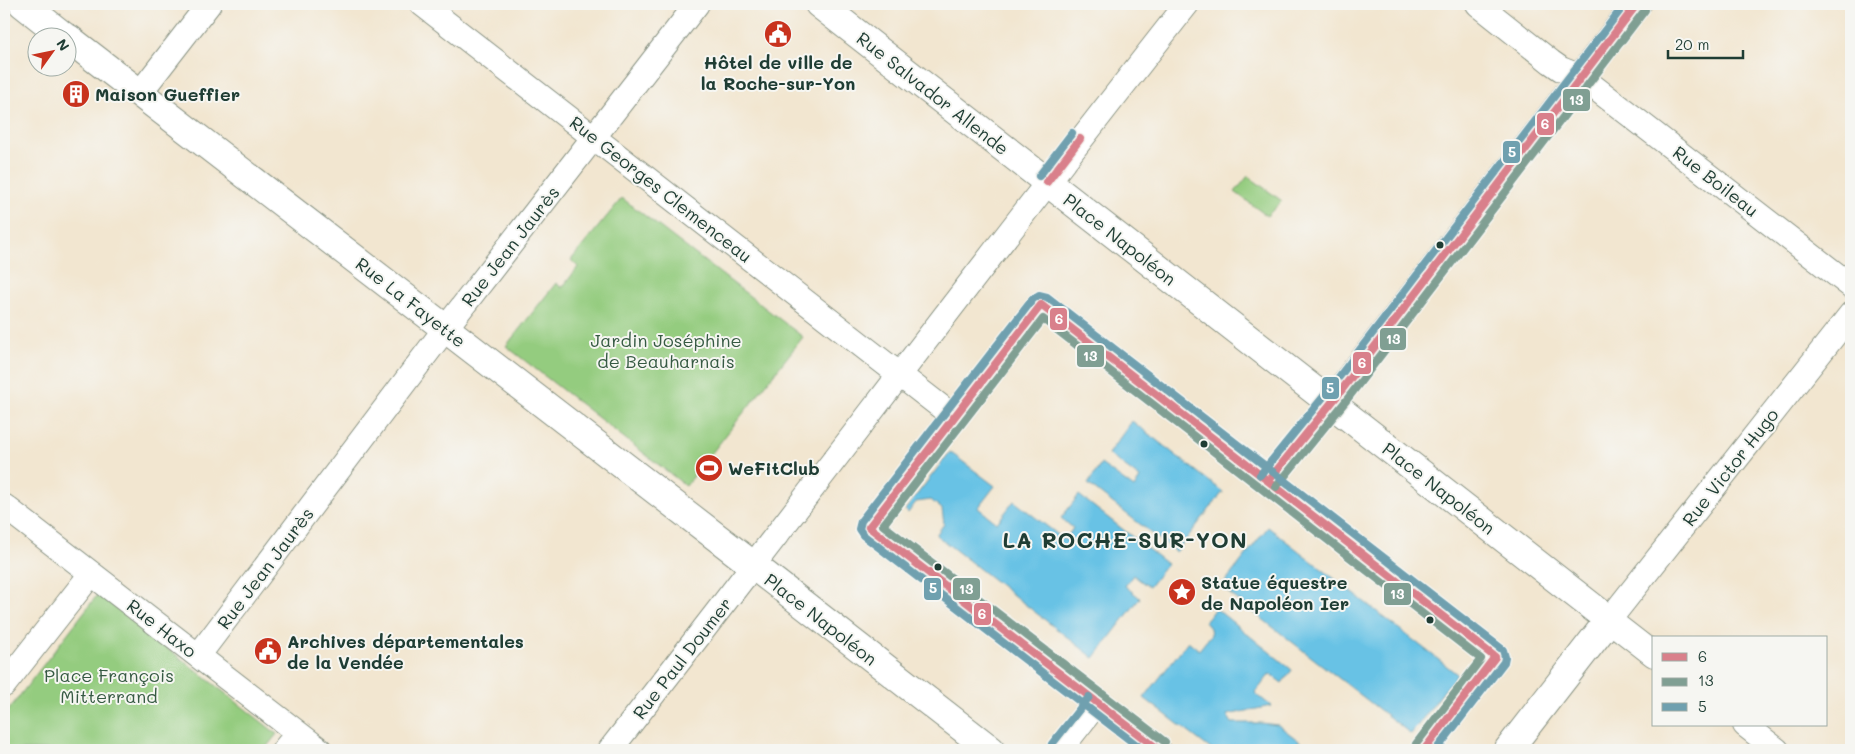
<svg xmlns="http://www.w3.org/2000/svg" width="1855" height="754" font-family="Mali,sans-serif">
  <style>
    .green { fill: #94cc7f; stroke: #5a845a }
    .water { fill: #67c2e5; stroke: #43808c }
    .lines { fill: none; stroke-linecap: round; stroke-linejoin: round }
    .minor-casing { stroke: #889282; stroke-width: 26 }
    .tertiary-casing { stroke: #889282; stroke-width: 30 }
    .minor { stroke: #fff; stroke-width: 24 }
    .tertiary { stroke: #fff; stroke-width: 28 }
    .bus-1-casing { stroke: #f6f6f2; stroke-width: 11 }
    .bus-2-casing { stroke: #f6f6f2; stroke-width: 11 }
    .bus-3-casing { stroke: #f6f6f2; stroke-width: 11 }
    .bus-1 { stroke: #d9808b; stroke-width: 8 }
    .bus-2 { stroke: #809f93; stroke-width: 8 }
    .bus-3 { stroke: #6fa0af; stroke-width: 8 }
    .bus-dot { fill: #1f3d34; stroke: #f6f6f2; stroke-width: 2 }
    .labels { text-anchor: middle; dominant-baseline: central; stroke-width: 4; stroke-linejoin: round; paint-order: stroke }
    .poi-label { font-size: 18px; font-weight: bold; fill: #1f3d34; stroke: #f6f6f2; text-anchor: start }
    .street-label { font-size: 18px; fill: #1f3d34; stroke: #f6f6f2 }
    .park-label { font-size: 18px; fill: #365a43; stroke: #f6f6f2 }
    .district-label { font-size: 22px; font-weight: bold; letter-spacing: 1px; fill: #1f3d34; stroke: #f6f6f2 }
    .line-badge { stroke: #f6f6f2; stroke-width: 2 }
    .badge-label { font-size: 14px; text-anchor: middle; font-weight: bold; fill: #fff }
  </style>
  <rect width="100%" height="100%" fill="#f6f6f2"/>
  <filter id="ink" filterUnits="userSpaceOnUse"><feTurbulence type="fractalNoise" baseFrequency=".02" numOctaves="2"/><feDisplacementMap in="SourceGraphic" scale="10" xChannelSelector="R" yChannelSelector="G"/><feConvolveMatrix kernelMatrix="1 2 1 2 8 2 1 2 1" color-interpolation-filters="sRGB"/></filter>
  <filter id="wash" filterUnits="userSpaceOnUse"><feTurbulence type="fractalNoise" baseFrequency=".0096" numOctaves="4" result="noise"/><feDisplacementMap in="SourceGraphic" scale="20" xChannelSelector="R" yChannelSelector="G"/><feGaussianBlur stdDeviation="1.12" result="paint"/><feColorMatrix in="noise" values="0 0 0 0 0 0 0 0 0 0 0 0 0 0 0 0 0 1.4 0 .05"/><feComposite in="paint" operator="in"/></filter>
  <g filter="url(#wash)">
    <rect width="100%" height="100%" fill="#f2e6d0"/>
    <path class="green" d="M1248 176 1282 201 1267 216 1235 192Z
      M622 198 803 337 686 486 506 346 556 283 562 288 578 267 571 260Z
      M98 594C158 641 218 687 277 734L264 750H4V716Z"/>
    <path class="water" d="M1132 421 1223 492 1176 552 1088 484 1101 464 1134 488 1140 478 1108 454Z
      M950 452 995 486 978 508 997 523 1014 501 1065 540 1073 528 1061 518 1079 495 1167 564 1149 587 1133 575 1125 586 1140 598 1094 658 936 535 944 524 942 509 931 500 916 502 908 513 905 510Z
      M1268 527 1457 674 1411 734 1221 587Z
      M1215 608 1292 670 1282 683 1270 674 1255 693 1271 706 1227 715 1232 723H1260L1278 725 1311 750H1212L1144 698 1188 641 1199 650 1211 635 1210 628 1205 622Z"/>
  </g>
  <g filter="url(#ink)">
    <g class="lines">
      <defs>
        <path id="minor" d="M422 4 954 417
          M1478 4 1551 62 1561 69 1581 77 1851 286
          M139 94 209 4
          M1268 481 1331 403
          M4 506 320 750
          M1654 655 1609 620 1851 314
          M198 656 445 329 697 4
          M4 685 91 574
          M1745 725 1777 750
          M284 750 298 733
          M610 750C804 502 992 251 1187 4
          M1060 750 1097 703
          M1159 750 869 527 1041 305 1495 657 1424 750"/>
        <path id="tertiary" d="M23 4 66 38
          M819 4 1609 620 1508 750
          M68 38 754 566 991 750
          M1331 403 1637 4"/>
      </defs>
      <use href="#minor" class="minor-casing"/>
      <use href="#tertiary" class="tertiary-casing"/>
      <use href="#minor" class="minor"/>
      <use href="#tertiary" class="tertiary"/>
      <defs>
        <path id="bus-1" d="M1047 182 1080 139
          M1268 481 1337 396 1637 4
          M1159 750 869 527 1041 305 1495 657 1424 750"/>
        <path id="bus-2" d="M1276 487 1345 402 1645 10
          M1165 742 883 525 1043 319 1481 659 1416 744"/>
        <path id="bus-3" d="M1039 176 1072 133
          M1260 475 1329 390 1625 4
          M1052 744 1089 697
          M1143 750 863 535 859 529 861 521 1033 299 1039 295 1047 297 1503 650 1505 657 1504 662 1436 750"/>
      </defs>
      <use href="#bus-1" class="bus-1-casing"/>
      <use href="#bus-2" class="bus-2-casing"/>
      <use href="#bus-3" class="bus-3-casing"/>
      <use href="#bus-1" class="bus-1"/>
      <use href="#bus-2" class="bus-2"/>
      <use href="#bus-3" class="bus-3"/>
    </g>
  </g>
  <defs>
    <symbol id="civic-disc" viewBox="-11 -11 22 22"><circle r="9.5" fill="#c8321e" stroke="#f6f6f2"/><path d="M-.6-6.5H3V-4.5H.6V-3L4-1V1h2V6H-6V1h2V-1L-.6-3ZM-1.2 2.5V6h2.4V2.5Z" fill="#fff"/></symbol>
    <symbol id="building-disc" viewBox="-11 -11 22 22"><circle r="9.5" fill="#c8321e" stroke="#f6f6f2"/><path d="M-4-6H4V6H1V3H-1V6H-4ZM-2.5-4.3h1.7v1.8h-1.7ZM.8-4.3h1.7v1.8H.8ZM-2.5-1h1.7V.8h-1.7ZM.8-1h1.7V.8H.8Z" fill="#fff"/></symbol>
    <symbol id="stadium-disc" viewBox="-11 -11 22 22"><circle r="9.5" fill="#c8321e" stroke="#f6f6f2"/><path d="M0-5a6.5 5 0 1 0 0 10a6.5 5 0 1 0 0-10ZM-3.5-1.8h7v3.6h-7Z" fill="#fff"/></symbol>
    <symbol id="sight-disc" viewBox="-11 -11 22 22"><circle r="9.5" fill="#c8321e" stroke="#f6f6f2"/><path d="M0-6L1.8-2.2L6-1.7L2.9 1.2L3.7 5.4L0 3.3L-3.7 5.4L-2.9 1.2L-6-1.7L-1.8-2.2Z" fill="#fff"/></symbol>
  </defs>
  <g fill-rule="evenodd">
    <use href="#civic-disc" x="762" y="18" width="32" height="32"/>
    <use href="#building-disc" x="60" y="78" width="32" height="32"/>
    <use href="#stadium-disc" x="693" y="452" width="32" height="32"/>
    <use href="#sight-disc" x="1166" y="576" width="32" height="32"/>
    <use href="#civic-disc" x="252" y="635" width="32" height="32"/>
  </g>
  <g class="bus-dot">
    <circle cx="1440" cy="245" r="4.5"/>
    <circle cx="1204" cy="444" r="4.5"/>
    <circle cx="938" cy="567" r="4.5"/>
    <circle cx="1430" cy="620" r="4.5"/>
  </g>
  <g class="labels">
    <g class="poi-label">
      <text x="778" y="62" text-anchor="middle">Hôtel de ville de<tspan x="778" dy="21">la Roche-sur-Yon</tspan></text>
      <text x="95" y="94">Maison Gueffier</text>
      <text x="728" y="468">WeFitClub</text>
      <text x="1201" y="582">Statue équestre<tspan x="1201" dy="21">de Napoléon Ier</tspan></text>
      <text x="287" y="641">Archives départementales<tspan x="287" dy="21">de la Vendée</tspan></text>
    </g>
    <g class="street-label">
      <text transform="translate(933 93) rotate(38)">Rue Salvador Allende</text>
      <text transform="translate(1716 181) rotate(38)">Rue Boileau</text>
      <text transform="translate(661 189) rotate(38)">Rue Georges Clemenceau</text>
      <text transform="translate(1120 239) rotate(38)">Place Napoléon</text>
      <text transform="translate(510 246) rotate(-52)">Rue Jean Jaurès</text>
      <text transform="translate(411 302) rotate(38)">Rue La Fayette</text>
      <text transform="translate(1730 467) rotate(-52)">Rue Victor Hugo</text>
      <text transform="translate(1439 488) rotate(38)">Place Napoléon</text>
      <text transform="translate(265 568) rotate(-53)">Rue Jean Jaurès</text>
      <text transform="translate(821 619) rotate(38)">Place Napoléon</text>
      <text transform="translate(162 628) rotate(38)">Rue Haxo</text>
      <text transform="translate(682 658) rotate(-52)">Rue Paul Doumer</text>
    </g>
    <g class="park-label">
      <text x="666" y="340">Jardin Joséphine<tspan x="666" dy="21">de Beauharnais</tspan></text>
      <text x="109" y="675">Place François<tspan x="109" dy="21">Mitterrand</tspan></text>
    </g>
    <g class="district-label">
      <text x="1125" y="539">LA ROCHE-SUR-YON</text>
    </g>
  </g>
  <g class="line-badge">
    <rect x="1562" y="88" width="29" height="24" rx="5" fill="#809f93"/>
    <rect x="1536" y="112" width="19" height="24" rx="5" fill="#d9808b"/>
    <rect x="1502" y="140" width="19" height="24" rx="5" fill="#6fa0af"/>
    <rect x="1049" y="307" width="19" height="24" rx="5" fill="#d9808b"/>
    <rect x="1379" y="327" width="28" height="24" rx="5" fill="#809f93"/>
    <rect x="1076" y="344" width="29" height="24" rx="5" fill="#809f93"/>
    <rect x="1352" y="351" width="20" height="24" rx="5" fill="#d9808b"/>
    <rect x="1321" y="376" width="19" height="24" rx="5" fill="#6fa0af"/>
    <rect x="923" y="577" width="19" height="24" rx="5" fill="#6fa0af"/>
    <rect x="952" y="577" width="29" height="24" rx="5" fill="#809f93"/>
    <rect x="1383" y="582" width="29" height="24" rx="5" fill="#809f93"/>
    <rect x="973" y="602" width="19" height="24" rx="5" fill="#d9808b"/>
  </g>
  <g class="badge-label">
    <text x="1576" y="105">13</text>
    <text x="1545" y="129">6</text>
    <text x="1512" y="157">5</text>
    <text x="1059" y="324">6</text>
    <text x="1393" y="344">13</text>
    <text x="1090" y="361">13</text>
    <text x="1362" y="368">6</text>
    <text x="1330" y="393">5</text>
    <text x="933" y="593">5</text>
    <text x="966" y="594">13</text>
    <text x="1397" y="599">13</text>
    <text x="982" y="619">6</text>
  </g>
  <rect width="1855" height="754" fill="none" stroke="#f6f6f2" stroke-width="20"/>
  <rect x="1652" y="636" width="175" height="90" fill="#f6f6f2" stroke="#a0aca6"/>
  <rect x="1662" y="653" width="25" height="8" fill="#d9808b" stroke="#a0aca6"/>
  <text x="1698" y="662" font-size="15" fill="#1f3d34">6</text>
  <rect x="1662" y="678" width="25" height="8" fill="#809f93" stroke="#a0aca6"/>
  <text x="1698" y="686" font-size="15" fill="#1f3d34">13</text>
  <rect x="1662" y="703" width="25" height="8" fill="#6fa0af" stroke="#a0aca6"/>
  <text x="1698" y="712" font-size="15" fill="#1f3d34">5</text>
  <g transform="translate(52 52) rotate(57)"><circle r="24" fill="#f6f6f2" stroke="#a0aca6"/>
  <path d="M0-4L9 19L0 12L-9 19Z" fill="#c8321e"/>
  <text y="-8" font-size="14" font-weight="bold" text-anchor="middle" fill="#1f3d34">N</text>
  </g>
  <path d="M1668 50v8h75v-8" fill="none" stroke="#1f3d34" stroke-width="2.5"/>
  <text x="1675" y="50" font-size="15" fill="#1f3d34" stroke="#f6f6f2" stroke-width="4" paint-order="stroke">20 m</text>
</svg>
